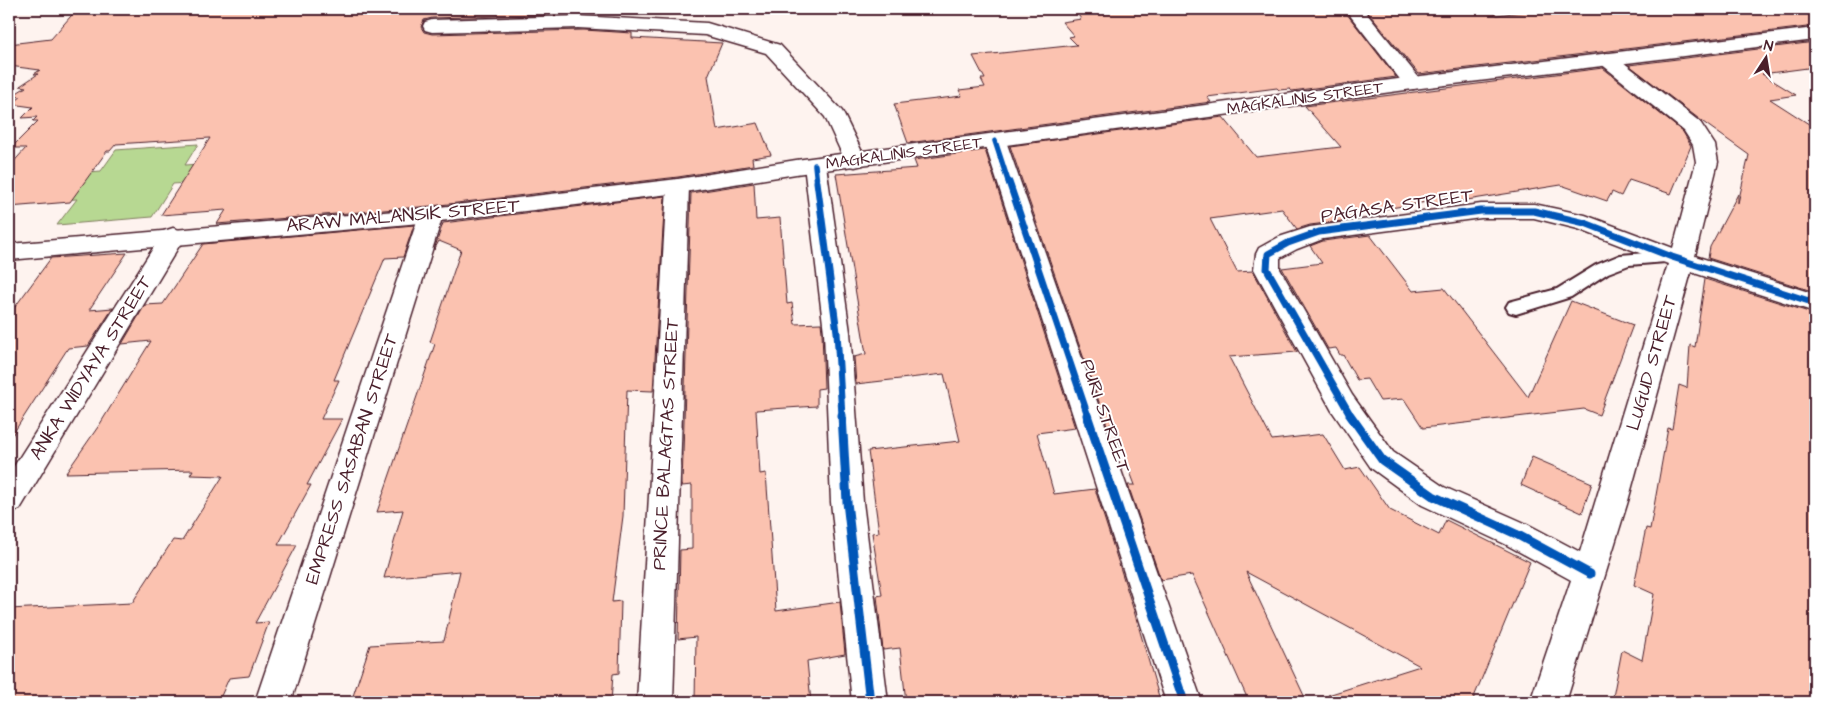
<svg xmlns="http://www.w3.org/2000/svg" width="1824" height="711" font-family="'Architects Daughter',sans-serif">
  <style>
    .green { fill: #b7d892; stroke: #807c5e }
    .building { fill: #fbc2b0; stroke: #4a1f2b }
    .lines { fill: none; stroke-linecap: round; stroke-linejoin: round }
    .service-casing { stroke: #4a1f2b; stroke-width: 4 }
    .minor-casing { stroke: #4a1f2b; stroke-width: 3 }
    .tertiary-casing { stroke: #4a1f2b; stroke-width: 3 }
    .secondary-casing { stroke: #4a1f2b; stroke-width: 3 }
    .service { fill: #fff; fill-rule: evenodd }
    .minor { fill: #fff; fill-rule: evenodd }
    .tertiary { fill: #fff; fill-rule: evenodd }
    .secondary { fill: #fff; fill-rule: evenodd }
    .cycleway-far2-casing { stroke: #fff; stroke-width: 8 }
    .cycleway-far1-casing { stroke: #fff; stroke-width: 10 }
    .cycleway-casing { stroke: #fff; stroke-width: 12 }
    .cycleway-far2 { stroke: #0057b8; stroke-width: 5.5 }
    .cycleway-far1 { stroke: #0057b8; stroke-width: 7 }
    .cycleway { stroke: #0057b8; stroke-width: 9 }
    .labels { text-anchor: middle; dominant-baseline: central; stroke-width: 4; stroke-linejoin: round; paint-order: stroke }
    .far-street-label { font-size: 16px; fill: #4a1f2b; stroke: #fff }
    .street-label { font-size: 19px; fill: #4a1f2b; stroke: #fff }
  </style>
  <rect width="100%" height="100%" fill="#fef3ef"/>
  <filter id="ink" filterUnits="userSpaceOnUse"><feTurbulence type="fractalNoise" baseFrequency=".02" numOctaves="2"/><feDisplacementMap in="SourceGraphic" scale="10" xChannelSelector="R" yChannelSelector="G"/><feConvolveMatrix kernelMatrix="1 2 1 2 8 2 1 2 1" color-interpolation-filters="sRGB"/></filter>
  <g filter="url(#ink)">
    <path class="green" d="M198 144 185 165 210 163 199 182 173 184 152 217 57 225 77 199 57 200 78 173 101 171 116 150Z"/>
    <path class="building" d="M77 9H573L569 14 432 18 424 20 421 27 424 32 432 34 584 30 632 33V38L722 43 708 76 717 130 758 123 771 155 752 158 753 165 678 177 431 206 217 224 226 210 161 215 210 138 116 144 110 151H107L70 202 9 207V167L26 148H11L38 121H33L37 117 22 118 33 107 11 104 21 97 12 96 26 87 20 86 38 74H34L40 70 9 66V44L51 39Z
      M1074 9H1343L1396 77 1292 91 1290 89 1279 90 1277 88 1207 97 1211 102 908 143 894 104 962 96 959 90 985 87 981 79H985L973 56 1077 45 1069 37 1074 36 1062 22 1081 19Z
      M1365 9H1489L1497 15 1546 9H1815V26L1419 74Z
      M1815 42V67L1762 74 1796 95 1770 99 1815 128V292L1708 258 1710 247 1738 194V203L1749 155 1703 122 1629 65Z
      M1603 68 1683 132 1691 146 1671 194 1629 180 1621 196 1612 192 1607 201 1561 185 1436 205 1433 201 1354 214 1358 219 1310 225 1297 229 1282 209 1210 219 1237 272 1253 271 1297 352 1229 357 1272 440 1323 434 1345 470 1360 467 1390 510 1439 535 1446 520 1530 562 1472 702H1329L1328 695 1420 666 1246 572 1307 702H1249L1192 575 1161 580 1128 485H1135L1112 424 1107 425 1010 146 1223 117 1256 157 1341 147 1305 106Z
      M985 150 1075 428 1037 433 1054 494 1095 489 1134 611 1160 700 906 702 900 648 883 650 877 596 882 595 872 533 879 532 868 451 960 441 944 374 856 384 854 357 866 354 836 174 917 168 914 160Z
      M754 183 756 220 780 218 787 304 792 303 795 324 821 323 822 332 824 388 817 389V406L756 410 760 474 766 473 776 611 840 602 845 654 807 661 811 702H695L696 637 678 639 680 550 692 549V485L682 486 691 193Z
      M665 196 653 391 627 390 623 516 612 602 621 601 619 673 613 674 611 702H351L370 645 444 641 460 571 384 578 403 510 377 512 435 344 430 342 461 250 439 241 434 250 443 223Z
      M414 225 403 257 385 258 334 380H339L321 419H342L307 485H311L278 545H297L255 623 269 622 249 676 229 678 221 696 186 700 185 702H9V609L132 603 173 540 182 541 223 476 190 475 193 470 66 473 100 424 151 341 122 344 145 305 163 304 203 244Z
      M1370 235 1413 291 1444 288 1528 397 1571 301 1633 325 1599 415 1584 409 1423 428 1404 399 1380 401 1367 379 1357 380 1343 355H1340L1336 348 1328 349 1282 268 1322 263 1310 246 1323 241Z
      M127 253 89 310 113 308 88 346 68 348 9 440V315L51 258Z
      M1705 279 1815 314V702H1612L1622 650 1642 660 1654 594 1634 585 1646 528 1650 529 1668 428 1672 429 1679 385 1687 388 1690 345 1695 347Z
      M1532 457 1592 483 1582 513 1521 485Z"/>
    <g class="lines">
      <defs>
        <path id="service" d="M1672 251 1678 253 1681 257 1678 261 1629 265 1608 273 1571 297 1516 314 1509 312 1506 307 1509 302 1557 289 1596 265 1620 255Z"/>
        <path id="minor" d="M578 16 707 23 780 45 842 111 866 160 863 165 855 167 847 165 825 117 766 53 705 35 578 28 432 32 425 30 423 26 425 22 432 20Z
          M1607 53 1614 55 1700 122 1715 145 1718 162 1695 256 1815 294V312L1691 272 1628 501 1566 702H1530L1571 580 1505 544 1422 505 1371 468 1332 411 1254 269 1256 254 1259 248 1279 237 1310 227 1481 204H1534L1585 215 1673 248 1696 162 1693 145 1684 131 1600 63 1597 59 1600 55ZM1481 218H1534L1578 229 1668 264 1580 552 1527 524 1444 487 1393 452 1352 395 1280 269V258L1297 249 1323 239Z
          M995 134 1003 136 1006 141 1202 702H1166L984 141 987 136Z
          M815 158 823 160 826 165 850 332 863 502 888 702H852L831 502 824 332 804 165 807 160Z
          M678 179 686 181 689 186 673 702H637L667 186 670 181Z
          M431 208 439 210 443 215 291 702H255L419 215 423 210Z
          M173 228 182 231 185 236 20 509 9 513V474L164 231Z"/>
        <path id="tertiary" d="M1345 9H1363L1420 79 1423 83 1420 87 1413 89 1406 87Z"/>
        <path id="secondary" d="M1815 28V40L1413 89 796 174 678 193 431 222 9 260V244L431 208 678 179 796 160 1413 77Z"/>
      </defs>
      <use href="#service" class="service-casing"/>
      <use href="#minor" class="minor-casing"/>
      <use href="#tertiary" class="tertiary-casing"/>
      <use href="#secondary" class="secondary-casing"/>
      <use href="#service" class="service"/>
      <use href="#minor" class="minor"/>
      <use href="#tertiary" class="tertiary"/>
      <use href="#secondary" class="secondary"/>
      <defs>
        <path id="cycleway-far2" d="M995 141 1009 184
          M815 165 817 184"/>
        <path id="cycleway-far1" d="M817 182 837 332 842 416
          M1009 182 1088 416
          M1351 416 1267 269 1268 254 1288 243 1319 232 1481 211H1534L1585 223 1672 257 1815 303"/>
        <path id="cycleway" d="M842 415 847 502 870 702
          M1087 415 1184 702
          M1350 415 1382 460 1433 496 1516 534 1590 574"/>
      </defs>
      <use href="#cycleway-far2" class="cycleway-far2-casing"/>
      <use href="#cycleway-far1" class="cycleway-far1-casing"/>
      <use href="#cycleway" class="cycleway-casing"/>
      <use href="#cycleway-far2" class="cycleway-far2"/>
      <use href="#cycleway-far1" class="cycleway-far1"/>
      <use href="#cycleway" class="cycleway"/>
    </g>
  </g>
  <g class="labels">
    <g class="far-street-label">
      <text transform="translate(1305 98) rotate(-8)">MAGKALINIS STREET</text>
      <text transform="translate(904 153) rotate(-8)">MAGKALINIS STREET</text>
    </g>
    <g class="street-label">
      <text transform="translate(1397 206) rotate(-8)">PAGASA STREET</text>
      <text transform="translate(403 216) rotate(-5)">ARAW MALANSIK STREET</text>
      <text transform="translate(1652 363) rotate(-74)">LUGUD STREET</text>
      <text transform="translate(91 368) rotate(-58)">ANKA WIDYAYA STREET</text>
      <text transform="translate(1105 416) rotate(71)">PURI STREET</text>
      <text transform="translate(666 444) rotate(-87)">PRINCE BALAGTAS STREET</text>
      <text transform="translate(352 459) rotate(-72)">EMPRESS SASABAN STREET</text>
    </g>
  </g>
  <rect width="1824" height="711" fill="none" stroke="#fff" stroke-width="30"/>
  <rect x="15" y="15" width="1794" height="681" fill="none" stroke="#4a1f2b" stroke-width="2" filter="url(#ink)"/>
  <g transform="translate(1766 58) rotate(12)" stroke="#ffffff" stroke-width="4" paint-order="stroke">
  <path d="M0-4L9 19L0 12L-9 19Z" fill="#4a1f2b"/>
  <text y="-8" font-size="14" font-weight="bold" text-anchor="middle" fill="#4a1f2b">N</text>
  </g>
</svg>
